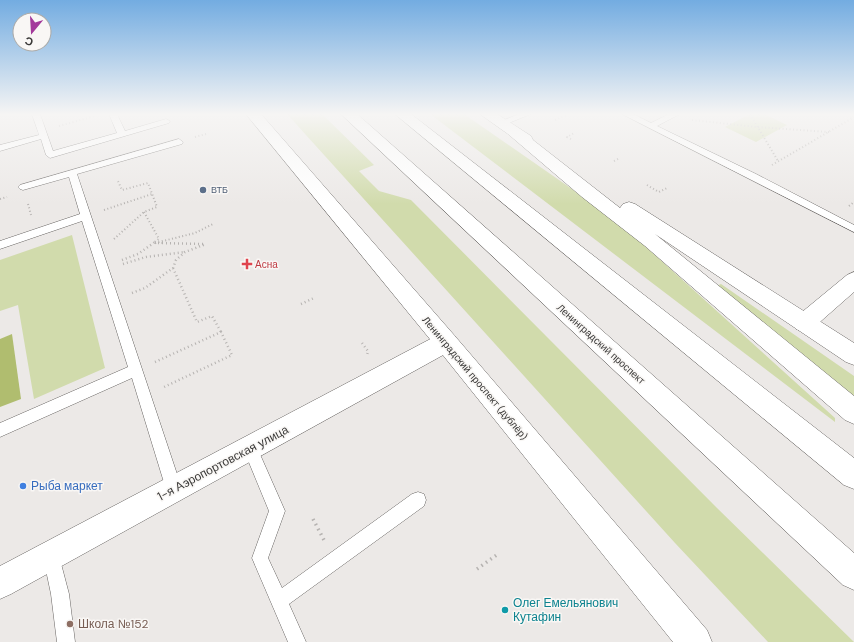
<svg xmlns="http://www.w3.org/2000/svg" width="854" height="642" font-family="'DM Sans',sans-serif">
  <style>
    .green { fill: #d1dbac }
    .forest { fill: #b0bd6f }
    .lines { fill: none; stroke-linecap: round; stroke-linejoin: round }
    .lane-casing { stroke: #676462; stroke-width: 1 }
    .street-casing { stroke: #676462; stroke-width: 1 }
    .secondary-casing { stroke: #676462; stroke-width: 1 }
    .primary-casing { stroke: #676462; stroke-width: 1 }
    .path-far2 { stroke: #b6b3b1; stroke-width: 2; stroke-dasharray: 1 2.5; stroke-linecap: butt }
    .path-far1 { stroke: #b6b3b1; stroke-width: 2.5; stroke-dasharray: 1 3; stroke-linecap: butt }
    .path { stroke: #b6b3b1; stroke-width: 3.5; stroke-dasharray: 1.5 4; stroke-linecap: butt }
    .lane { fill: #fff; fill-rule: evenodd }
    .street { fill: #fff; fill-rule: evenodd }
    .secondary { fill: #fff; fill-rule: evenodd }
    .primary { fill: #fff; fill-rule: evenodd }
    .service-dot { fill: #5c6f8a; stroke: #f9f7f5; stroke-width: 1.5 }
    .health-dot { fill: #e0444e; stroke: #f9f7f5; stroke-width: 1.5 }
    .shop-dot { fill: #3f7fe0; stroke: #f9f7f5; stroke-width: 1.5 }
    .culture-dot { fill: #0f9aa8; stroke: #f9f7f5; stroke-width: 1.5 }
    .education-dot { fill: #8d6e63; stroke: #f9f7f5; stroke-width: 1.5 }
    .labels { text-anchor: middle; dominant-baseline: central; stroke-width: 3; stroke-linejoin: round; paint-order: stroke }
    .far-service-label { font-size: 9px; fill: #4e5e75; stroke: #f9f7f5; text-anchor: start }
    .health-label { font-size: 10px; fill: #be3a42; stroke: #f9f7f5; text-anchor: start }
    .street-label { font-size: 10px; fill: #393837; stroke: #f9f7f5 }
    .near-street-label { font-size: 12px; fill: #393837; stroke: #f9f7f5 }
    .near-shop-label { font-size: 12px; fill: #366cbe; stroke: #f9f7f5; text-anchor: start }
    .near-culture-label { font-size: 12px; fill: #0d838f; stroke: #f9f7f5; text-anchor: start }
    .near-education-label { font-size: 12px; fill: #785e54; stroke: #f9f7f5; text-anchor: start }
  </style>
  <rect width="100%" height="100%" fill="#ece9e7"/>
  <path class="green" d="M287 114H322L374 165 359 171 379 191 411 200 717 508 854 642H768L675 543Z
    M430 114H464L582 196 644 245 835 418V422Z
    M750 114H764L787 125 756 142 725 127Z
    M72 235 105 368 34 399 18 305 0 311V260Z
    M721 284 854 376V401L716 286Z"/>
  <path class="forest" d="M12 334 21 399 0 407V339Z"/>
  <g class="lines">
    <defs>
      <path id="lane" d="M32 114H40L53 151 117 133 109 114H117L125 131 166 119 170 121 169 123 50 158 46 155 41 139 0 151V145L39 135Z
        M519 114H531L504 125H501L497 123Z
        M622 114H633L651 123 669 114H680L657 126 756 174 854 225V232Z
        M179 139 183 142 182 144 77 174 182 489 179 494 174 497 169 494 166 489 132 378 0 437V423L128 367 82 221 0 249V241L80 214 69 177 23 190 20 189 18 187 20 185Z
        M250 441 255 443 285 511 268 558 282 588 412 494 418 492 424 494 426 500 424 506 289 604 306 642H288L252 558 269 511 243 448 245 443Z
        M51 548 57 550 59 556 69 594 75 642H57L51 594 43 556 45 550Z"/>
      <path id="street" d="M854 272V292L812 329 804 332 796 329 793 323 796 317 847 275Z
        M446 333 454 335 457 342 454 349 11 594 0 599V566L438 335Z"/>
      <path id="secondary" d="M246 114H261L454 335 707 630 712 642H673L438 349Z
        M480 114H497L531 136 533 140 620 208 623 204 629 202 635 204 854 343V365L846 362 655 234 854 396V424L845 420 645 246 582 197 508 134Z"/>
      <path id="primary" d="M341 114H357L854 553V590L843 585Z
        M395 114H411L854 458V489L844 485Z"/>
    </defs>
    <use href="#lane" class="lane-casing"/>
    <use href="#street" class="street-casing"/>
    <use href="#secondary" class="secondary-casing"/>
    <use href="#primary" class="primary-casing"/>
    <path class="path-far2" d="M750 114 778 161
      M555 120 569 114
      M692 120 757 127 829 132
      M59 126 95 116
      M195 137 206 134
      M571 139 567 137 574 133
      M614 161 620 158
      M772 165 854 117
      M647 185 659 192 667 188
      M0 199 7 197
      M28 204 31 215
      M849 206 854 202
      M104 210 152 194
      M144 212 159 239 153 243
      M114 239 144 212 157 207 148 183 122 190 117 179
      M155 243 195 233 213 224
      M158 243H165"/>
    <path class="path-far1" d="M155 243 158 242
      M158 243 203 244
      M122 260 138 254 155 242
      M123 264 146 257 185 252
      M173 268 197 322 212 316 221 332
      M132 293 145 288 173 268 176 260 185 252 206 244
      M301 304 314 298
      M362 343 368 351 367 355
      M155 362 221 332 232 355 164 387"/>
    <path class="path" d="M313 519 324 540
      M477 569 498 554"/>
    <use href="#lane" class="lane"/>
    <use href="#street" class="street"/>
    <use href="#secondary" class="secondary"/>
    <use href="#primary" class="primary"/>
  </g>
  <linearGradient id="sky" x2="0" y2="1"><stop stop-color="#73ace1"/><stop offset="0.56" stop-color="#f6f5f4"/><stop offset="1" stop-color="#f6f5f4" stop-opacity="0"/></linearGradient>
  <rect width="854" height="204" fill="url(#sky)"/>
  <circle class="service-dot" cx="203" cy="190" r="4"/>
  <path class="health-dot" d="M245 258h4v4h4v4h-4v4h-4v-4h-4v-4h4z"/>
  <circle class="shop-dot" cx="23" cy="486" r="4"/>
  <circle class="culture-dot" cx="505" cy="610" r="4"/>
  <circle class="education-dot" cx="70" cy="624" r="4"/>
  <g class="labels">
    <g class="far-service-label">
      <text x="211" y="190">ВТБ</text>
    </g>
    <g class="health-label">
      <text x="255" y="264">Асна</text>
    </g>
    <g class="street-label">
      <text transform="translate(601 344) rotate(42)">Ленинградский проспект</text>
      <text transform="translate(475 378) rotate(50)">Ленинградский проспект (дублёр)</text>
    </g>
    <g class="near-street-label">
      <text transform="translate(223 463) rotate(-28)">1-я Аэропортовская улица</text>
    </g>
    <g class="near-shop-label">
      <text x="31" y="486">Рыба маркет</text>
    </g>
    <g class="near-culture-label">
      <text x="513" y="603">Олег Емельянович<tspan x="513" dy="14">Кутафин</tspan></text>
    </g>
    <g class="near-education-label">
      <text x="78" y="624">Школа №152</text>
    </g>
  </g>
  <g transform="translate(32 32) rotate(198)"><circle r="19" fill="#f9f7f5" stroke="#acaba9"/>
  <path d="M0-3L7 15L0 10L-7 15Z" fill="#a3399b"/>
  <text y="-6" font-size="11" font-weight="bold" text-anchor="middle" fill="#393837">С</text>
  </g>
</svg>
